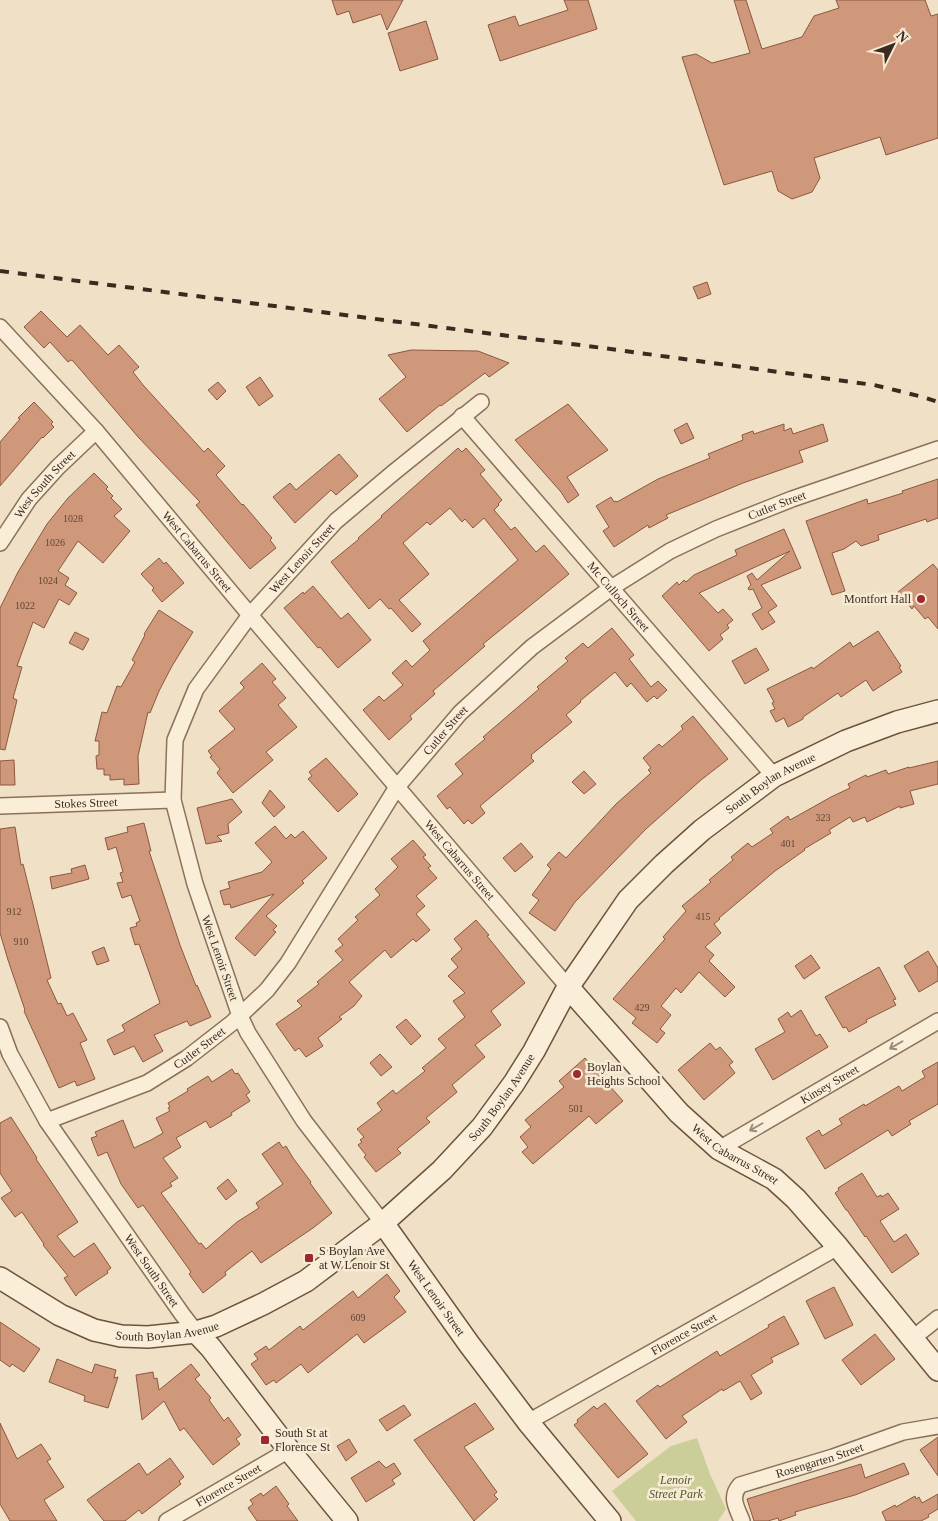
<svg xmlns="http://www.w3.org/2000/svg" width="938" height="1521" font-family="Georgia,serif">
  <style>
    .green { fill: #cbce98 }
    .building { fill: #cf987a; stroke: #8b583f }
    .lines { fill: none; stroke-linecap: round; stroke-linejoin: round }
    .street-casing { stroke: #8b715a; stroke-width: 18 }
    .secondary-casing { stroke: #6d523d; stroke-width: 24 }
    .street { stroke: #faeed9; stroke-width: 15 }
    .secondary { stroke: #faeed9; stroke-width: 21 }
    .rail { stroke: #3b2a1f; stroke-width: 4; stroke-dasharray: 9 9; stroke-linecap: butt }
    .oneway { stroke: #9a8c7c }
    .poi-dot { fill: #9c2831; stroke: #f7ebd5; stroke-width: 2 }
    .labels { text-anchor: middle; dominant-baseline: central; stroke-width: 5; stroke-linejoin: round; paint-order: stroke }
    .number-label { font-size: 10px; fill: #604636 }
    .street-label { font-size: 12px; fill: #3b2a1f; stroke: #f7ebd5 }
    .poi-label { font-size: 12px; fill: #3b2a1f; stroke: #f7ebd5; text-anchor: start }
    .park-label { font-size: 12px; font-style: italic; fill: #4e5825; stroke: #f7ebd5 }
  </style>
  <rect width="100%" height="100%" fill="#f0e0c5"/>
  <path class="green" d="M697 1438 710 1474 726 1509 718 1521H636L612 1491 671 1446Z"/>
  <path class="building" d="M332 0H403L387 30 381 14 353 23 349 11 337 15Z
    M564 0H588L597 29 500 61 488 25 515 16 519 26 568 10Z
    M734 0H746L762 49 802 37 814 16 839 8 836 0H925L931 16 938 14V138L886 155 880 137 814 158 820 178 812 192 792 199 778 191 772 171 724 185 682 57 696 54 712 63 750 53Z
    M426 21 438 59 400 71 388 33Z
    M707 282 711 294 698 299 693 287Z
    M41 311 67 337 80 325 108 355 119 345 139 367 133 372 143 385 204 452 208 448 225 466 216 475 242 505 243 504 272 538 270 540 276 548 250 569 196 505 200 502 139 438 73 361 71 360 68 362 50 342 44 348 24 327Z
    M411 350 478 351 509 363 489 377 485 373 441 406 440 405 407 432 379 399 406 377 388 355Z
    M260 377 273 396 259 406 246 387Z
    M218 382 226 391 217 400 208 390Z
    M34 402 53 422 51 424 54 427 43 438 42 437 0 486V442L20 419 18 418Z
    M568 404 608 450 567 477 579 495 568 503 561 492 515 440Z
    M687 423 694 438 681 444 674 430Z
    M784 424V431L791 428 793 434 823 424 828 441 799 451 803 462 743 483 666 515 668 518 649 528 648 525 614 547 603 531 609 527 596 506 611 497 614 502 616 501 617 502 658 479 710 458 708 454 743 440 742 435 753 431 754 434Z
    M458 448 462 452 466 448 485 470 480 474 502 500 498 504 499 505 494 510 511 530 515 527 536 552 544 545 569 574 483 644 485 646 433 691 435 694 410 716 412 719 389 740 363 710 379 696 384 701 403 685 392 673 406 660 412 667 430 650 423 641 518 560 484 518 473 528 465 519 462 522 450 508 430 525 427 522 403 543 429 574 399 600 421 624 412 632 391 608 389 609 380 599 369 609 331 562 359 539 358 538 382 517 381 516Z
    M339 454 358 476 336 495 331 490 295 523 273 497 290 483 296 490Z
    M94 473 108 487 106 489 113 496 111 498 122 509 114 516 130 531 103 563 78 541 58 571 69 578 65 585 77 593 69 605 59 599 44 628 33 622 17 666 22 667 13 698 17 700 5 750 0 749V608L18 572 47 524 68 498Z
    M938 479V518L927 522 926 519 878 535 879 540 861 546 856 541 844 549 832 553 845 591 832 595 806 521 867 499 868 504 903 493 902 491Z
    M784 529 801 568 761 585 777 606 768 612 775 622 762 630 752 614 762 608 753 589 749 590 748 588 751 585 747 576 752 573 757 580 790 551 699 593 718 613 723 609 733 620 727 625 729 628 720 635 723 639 709 651 662 596 677 582 679 585 684 580 686 582 694 575 737 555 735 550Z
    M159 558 164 564 166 562 184 583 162 602 152 590 154 588 141 574Z
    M933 564 938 570V629L928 617 925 619 914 606 912 609 898 592Z
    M313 586 341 619 348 613 371 640 338 668 320 647 318 648 284 608 303 592 304 594Z
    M159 610 193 632 172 666 159 691 150 713 148 712 138 756 139 784 124 785V779L110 780V775H104V769H97L96 756 99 755V741H95L102 712 107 713 117 686 121 687 135 662 132 660 145 635 144 634Z
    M612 628 634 655 629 659 651 687 658 681 667 690 657 699 654 696 647 702 631 683 627 687 615 672 580 701 581 702 566 715 572 722 531 755 532 756 531 758 534 761 480 806 485 813 472 824 468 820 464 824 450 807 447 809 437 796 463 774 455 764 485 739 483 737 539 689 537 687 568 661 565 658 583 643 588 648Z
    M878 631 901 666 899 667 902 672 873 691 866 680 841 697 838 693 803 717V719L788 727 784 718 776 722 770 711 775 709 772 703 774 702 767 689 812 667 813 669 850 642 853 647Z
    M75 632 89 639 83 650 69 643Z
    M756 648 769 670 745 684 732 661Z
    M262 663 276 679 272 682 286 698 278 705 297 727 266 752 273 760 233 793 217 773 220 769 210 757 212 756 208 751 235 729 219 711 243 689 244 687 240 683Z
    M693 716 728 759 701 780 646 829 575 902 555 931 529 913 539 900 532 895 551 869 547 865 559 852 566 858 616 804 651 773 648 770 651 768 643 758 659 744 662 747 683 729 681 726Z
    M326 758 358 794 338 812 308 779 312 776 309 772Z
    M14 760 15 785H0V761Z
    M938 761V784L910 791 914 804 900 808V806L867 822 865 817 853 822 850 817 829 830 831 833 804 849 805 850 775 871 719 918 720 919 714 924 721 933 705 947 714 955 709 961 735 987 725 997 699 972 681 993 676 988 661 1006 671 1015 660 1029 665 1033 657 1043 632 1023 636 1018 613 999 665 939 663 937 686 911 682 906 711 882 709 880 733 860 731 857 748 843 752 847 773 833 770 829 788 816 790 820 831 797 850 788 848 784 866 775 867 777 886 770 888 774 909 767V768Z
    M584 771 596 784 584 794 572 782Z
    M270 790 285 807 274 817 262 803Z
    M232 799 242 812 228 824 229 833 217 836 222 841 206 844 197 808Z
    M144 823 151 851H149L180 945 196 986 197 985 211 1017 190 1026 187 1021 154 1035 163 1051 143 1062 134 1046 114 1055 107 1040 125 1031 122 1025 160 1003 139 944 135 945 130 928 137 926 136 923 140 921 131 895 122 898 117 883 123 882 120 873 123 872 116 847 108 850 105 838 128 832 127 827Z
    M275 826 286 839 291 834 295 838 303 831 327 858 302 881 304 883 266 916 277 926 273 930 276 932 255 956 235 938 274 894 231 908 230 904 224 905 220 891 230 888 228 882 262 872 272 862 255 843Z
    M15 827 21 865 23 864 27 880 51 978 47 980 58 1004 61 1003 67 1016 73 1013 87 1040 80 1043 95 1079 77 1086 75 1081 59 1088 24 1011 25 1010 8 960 0 933V829Z
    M413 840 426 855 423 857 431 866 428 868 437 878 416 896 425 906 416 914 430 930 416 942 413 939 391 958 385 950 349 982 362 996 354 1006 339 1017 342 1019 318 1038 323 1046 306 1057 299 1048 295 1051 276 1024 302 1006 297 1001 319 984 317 982 343 960 335 951 343 945 338 939 358 920 355 917 380 895 375 889 398 867 391 859Z
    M521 843 533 857 515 872 503 858Z
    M85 865 89 879 52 889 50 877 72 873 71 869Z
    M476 920 489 935 487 936 525 983 491 1011 501 1025 475 1045 485 1057 452 1085 457 1092 426 1118 430 1122 397 1149 401 1153 376 1172 364 1157 366 1155 358 1145 362 1142 360 1140 364 1137 357 1129 382 1110 377 1103 393 1090 396 1094 425 1071 422 1068 446 1048 438 1039 465 1017 453 1001 465 993 448 976 458 967 451 959 462 949 454 939Z
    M104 947 109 961 97 965 92 952Z
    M928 951 938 968V981L919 992 904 966Z
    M811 955 820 968 804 979 795 966Z
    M879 967 896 999 893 1000 896 1005 866 1020 867 1022 849 1032 846 1027 843 1028 825 997Z
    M801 1010 816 1036 820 1034 828 1047 773 1080 755 1049 785 1032 778 1019 788 1012 791 1017Z
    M406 1019 421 1036 411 1045 396 1027Z
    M710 1043 716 1050 720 1047 733 1062 729 1065 735 1073 704 1100 678 1070Z
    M380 1054 392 1067 381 1076 370 1063Z
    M585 1058 623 1101 596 1124 589 1116 533 1164 522 1152 528 1147 520 1137 531 1127 525 1120 564 1087 559 1081Z
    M938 1062V1104L909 1121 911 1124 892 1136 888 1130 825 1169 806 1138 819 1130 822 1136 842 1124 839 1119 864 1104 865 1106 899 1086 902 1091 925 1077 922 1071Z
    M232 1069 235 1074 238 1073 250 1092 246 1095 250 1101 231 1113 232 1115 210 1128 206 1121 176 1138 181 1147 163 1158 178 1178 170 1183 172 1186 161 1193 199 1244 201 1243 206 1249 237 1222 259 1208 256 1203 283 1184 262 1154 279 1142 283 1148 286 1146 293 1158 311 1182 310 1183 332 1213 313 1228 261 1263 252 1251 225 1272 226 1275 203 1293 189 1274 191 1272 143 1205 138 1208 121 1184 107 1152 98 1156 91 1138 97 1136 95 1132 123 1120 134 1148 151 1140 163 1133 156 1118 170 1111 168 1108 170 1107 168 1103 188 1091 187 1089 208 1076 212 1082Z
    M11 1117 37 1158 36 1159 78 1222 57 1236 74 1257 94 1243 111 1268 107 1271 108 1273 78 1293 76 1296 64 1278 68 1276 43 1245 44 1244 22 1212 15 1217 1 1198 12 1191 0 1173V1123Z
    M862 1173 877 1197 881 1195 882 1197 888 1193 899 1209 880 1221 894 1242 906 1234 919 1254 892 1273 866 1236 865 1237 847 1210H846L835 1193 839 1190 838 1188Z
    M228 1179 237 1191 226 1200 217 1188Z
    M387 1274 400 1291 394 1297 406 1312 364 1343 357 1334 308 1373 301 1364 276 1383 274 1380 266 1385 251 1364 258 1359 254 1354 266 1346 269 1350 300 1326 303 1330 353 1291 358 1298Z
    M834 1287 853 1325 825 1339 806 1301Z
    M784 1316 799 1344 771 1358 773 1362 751 1375 762 1393 751 1400 740 1381 723 1391 722 1389 682 1416 687 1422 666 1439 636 1401 658 1385 660 1387 717 1351 720 1356 769 1327 768 1325Z
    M0 1322 40 1349 24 1372 12 1364 10 1367 0 1360Z
    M875 1334 895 1359 861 1385 842 1360Z
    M57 1359 92 1373 95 1364 116 1370 114 1378 118 1377 108 1408 84 1401 85 1396 49 1382Z
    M191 1364 200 1375 195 1379 211 1398 209 1400 224 1421 228 1417 241 1435 236 1439 240 1444 213 1465 184 1428 180 1431 164 1401 142 1420 136 1375 153 1372 154 1379 157 1378 159 1390Z
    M475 1403 494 1429 464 1447 497 1492 494 1495 498 1499 474 1521 414 1440Z
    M605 1403 648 1454 618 1478 574 1425 578 1422 577 1420 594 1406 597 1409Z
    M404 1405 411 1415 387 1431 379 1420Z
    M0 1423 17 1459 41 1444 51 1459 47 1461 64 1487 44 1500 57 1521H10L0 1504Z
    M938 1437V1476L920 1450Z
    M349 1439 357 1452 346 1461 337 1446Z
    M170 1458 184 1477 179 1481 181 1484 142 1514 139 1510 125 1521H104L87 1500 139 1463 147 1475Z
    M379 1461 386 1468 394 1463 401 1474 392 1480 395 1484 366 1502 351 1478Z
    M904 1463 909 1474 855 1495 795 1512 796 1515 779 1521 778 1518 768 1521H754L747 1499 861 1464 865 1478Z
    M276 1486 289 1504 287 1506 298 1521H257L248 1508 253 1504 250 1500 261 1493 263 1496Z
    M938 1494V1509L928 1515 929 1517 921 1521H886L882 1512 895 1505 896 1507 915 1496 916 1499 919 1497 922 1503Z"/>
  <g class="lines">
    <defs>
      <g id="street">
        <path id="s1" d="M0 327 96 431 250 615 568 987"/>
        <path id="s2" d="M462 416 774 776"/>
        <path id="s3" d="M0 543 29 499 58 467 96 431"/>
        <path id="s4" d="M0 806 173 800"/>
        <path id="s5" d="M0 1027 10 1054 47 1121 182 1314 196 1332"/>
        <path id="s6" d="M47 1121 147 1083 187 1058 232 1023 267 990 288 963 397 787 460 713 532 647 611 588 670 551 716 529 792 499 938 449"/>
        <path id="s7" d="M719 1149 938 1021"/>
        <path id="s8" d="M383 1223 304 1121 248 1033 240 1016 195 884 173 800 175 740 196 689 250 615 336 521 393 473 481 402"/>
        <path d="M913 1338 938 1318"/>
        <path id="s9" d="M528 1422 838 1247"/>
        <path id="s10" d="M167 1521 289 1450"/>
        <path id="s11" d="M742 1521C737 1508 729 1497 740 1485L833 1457 903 1432 938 1426"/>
      </g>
      <g id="secondary">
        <path id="s12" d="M568 987 679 1113 719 1149 774 1179 796 1199 838 1247 938 1370"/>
        <path id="s13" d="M383 1223 469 1344 528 1422 610 1521"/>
        <path id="s14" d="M0 1278 60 1315 94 1330 121 1336 148 1337 196 1332 216 1326 263 1304 306 1281 383 1223 442 1170 482 1127 514 1083 534 1051 568 987 578 973 628 900 664 864 702 830 774 776 846 741 897 722 938 711"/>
        <path d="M196 1332 211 1348 289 1450 347 1521"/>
      </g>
    </defs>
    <use href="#street" class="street-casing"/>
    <use href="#secondary" class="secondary-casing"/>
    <use href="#street" class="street"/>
    <use href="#secondary" class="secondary"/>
    <path class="rail" d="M0 271 603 348 874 385 923 397 938 402"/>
  </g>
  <defs><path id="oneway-shaft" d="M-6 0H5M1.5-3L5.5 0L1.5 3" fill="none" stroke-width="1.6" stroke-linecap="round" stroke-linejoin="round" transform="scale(1.25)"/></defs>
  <g class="oneway">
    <use href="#oneway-shaft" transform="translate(896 1045) rotate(150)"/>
    <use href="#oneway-shaft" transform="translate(756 1127) rotate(150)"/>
  </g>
  <g class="poi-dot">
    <circle cx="921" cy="599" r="5"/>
    <circle cx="577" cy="1074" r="5"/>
    <rect x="304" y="1253" width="10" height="10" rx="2.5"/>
    <rect x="260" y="1435" width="10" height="10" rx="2.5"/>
  </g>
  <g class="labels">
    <g class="number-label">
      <text x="73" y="518">1028</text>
      <text x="55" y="542">1026</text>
      <text x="48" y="580">1024</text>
      <text x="25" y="605">1022</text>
      <text x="823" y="817">323</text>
      <text x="788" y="843">401</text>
      <text x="14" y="911">912</text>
      <text x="703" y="916">415</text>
      <text x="21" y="941">910</text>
      <text x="642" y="1007">429</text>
      <text x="576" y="1108">501</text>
      <text x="358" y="1317">609</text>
    </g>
    <g class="street-label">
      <text stroke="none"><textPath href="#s3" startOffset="74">West South Street</textPath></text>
      <text stroke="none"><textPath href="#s6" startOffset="980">Cutler Street</textPath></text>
      <text stroke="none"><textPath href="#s1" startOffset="299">West Cabarrus Street</textPath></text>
      <text stroke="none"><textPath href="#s8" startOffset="762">West Lenoir Street</textPath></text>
      <text stroke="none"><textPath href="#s2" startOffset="239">Mc Culloch Street</textPath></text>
      <text stroke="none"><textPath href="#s6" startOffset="575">Cutler Street</textPath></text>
      <text stroke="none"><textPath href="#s14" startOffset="1022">South Boylan Avenue</textPath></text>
      <text stroke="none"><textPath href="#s4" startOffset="86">Stokes Street</textPath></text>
      <text stroke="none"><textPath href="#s1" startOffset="704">West Cabarrus Street</textPath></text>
      <text transform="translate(220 958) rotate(71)">West Lenoir Street</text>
      <text stroke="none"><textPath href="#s6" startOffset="170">Cutler Street</textPath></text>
      <text stroke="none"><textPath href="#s7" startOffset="128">Kinsey Street</textPath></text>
      <text stroke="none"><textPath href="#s14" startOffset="602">South Boylan Avenue</textPath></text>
      <text stroke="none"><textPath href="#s12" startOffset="238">West Cabarrus Street</textPath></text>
      <text stroke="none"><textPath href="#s5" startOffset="288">West South Street</textPath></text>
      <text stroke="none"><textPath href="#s13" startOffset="92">West Lenoir Street</textPath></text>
      <text stroke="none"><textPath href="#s14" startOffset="182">South Boylan Avenue</textPath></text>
      <text stroke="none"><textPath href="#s9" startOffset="179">Florence Street</textPath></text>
      <text stroke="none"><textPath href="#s11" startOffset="122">Rosengarten Street</textPath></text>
      <text stroke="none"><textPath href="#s10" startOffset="71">Florence Street</textPath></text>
    </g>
    <g class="poi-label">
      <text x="911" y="599" text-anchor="end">Montfort Hall</text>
      <text x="587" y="1067">Boylan<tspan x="587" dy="14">Heights School</tspan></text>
      <text x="319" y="1251">S Boylan Ave<tspan x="319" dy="14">at W Lenoir St</tspan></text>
      <text x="275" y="1433">South St at<tspan x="275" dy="14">Florence St</tspan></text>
    </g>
    <g class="park-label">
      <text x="676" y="1480">Lenoir<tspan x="676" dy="14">Street Park</tspan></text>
    </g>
  </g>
  <g transform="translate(893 45) rotate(48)" stroke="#f7ebd5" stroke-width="4" paint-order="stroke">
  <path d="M0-4L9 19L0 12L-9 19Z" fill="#3b2a1f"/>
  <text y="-8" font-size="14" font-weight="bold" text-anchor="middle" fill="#3b2a1f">N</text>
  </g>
</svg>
